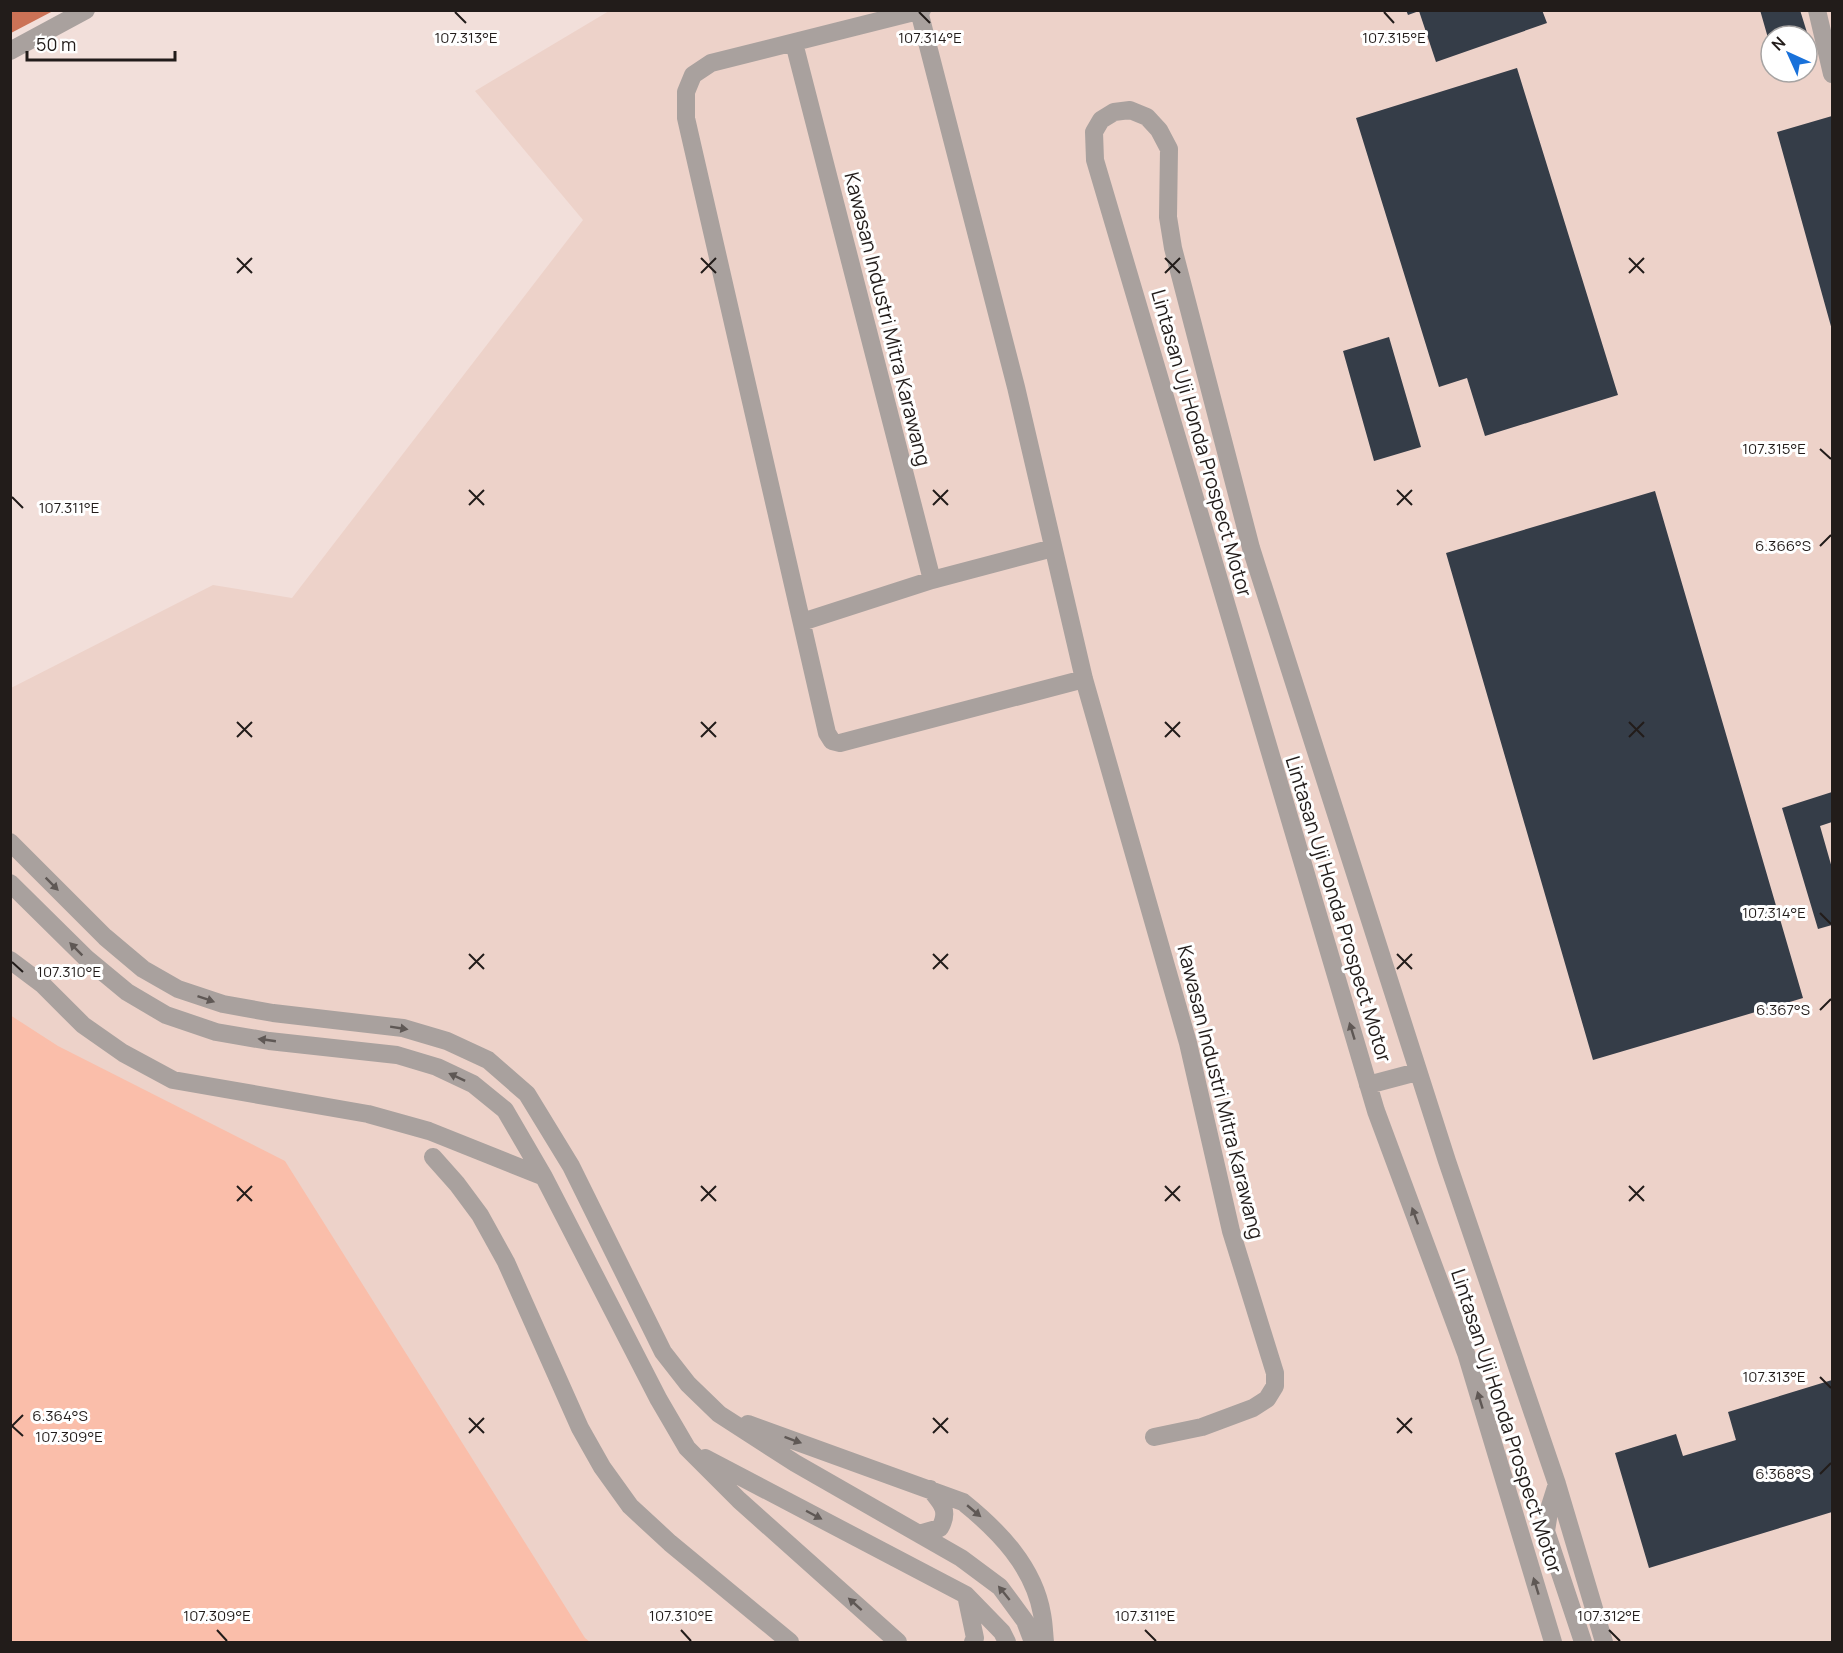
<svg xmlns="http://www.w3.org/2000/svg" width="1843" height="1653" font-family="Manrope,sans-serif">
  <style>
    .built { fill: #edd2c9; fill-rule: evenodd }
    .green { fill: #fabeaa }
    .water { fill: #cb7256 }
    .building { fill: #353d48 }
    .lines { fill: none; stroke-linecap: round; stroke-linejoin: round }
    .minor { stroke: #a9a19e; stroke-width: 18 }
    .oneway { fill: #5f5855 }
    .ticks { fill: none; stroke: #221c1a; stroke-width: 2 }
    .labels { text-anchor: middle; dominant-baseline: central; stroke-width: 6; stroke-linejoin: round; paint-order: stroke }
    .street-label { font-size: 20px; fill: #221c1a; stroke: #fff }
    .ticks-label { font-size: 15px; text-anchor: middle; fill: #221c1a; stroke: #fff; stroke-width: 6; stroke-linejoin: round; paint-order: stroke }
  </style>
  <rect width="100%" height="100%" fill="#f2dfda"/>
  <path class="built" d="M609 11H1832V1642H11V688L213 585 292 598 583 220 475 91ZM1771 36H1807V72H1771Z"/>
  <path class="green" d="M10 1015 58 1046 285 1161 585 1638 590 1642H11Z"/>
  <path class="water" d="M11 10H53V11L11 33Z"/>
  <path class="building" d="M1406 10H1542L1547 23 1436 62 1419 11 1408 15Z
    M1760 10H1800L1814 55 1807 57V36H1771L1770 45Z
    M1517 68 1618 395 1485 436 1467 378 1439 387 1356 118Z
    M1832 116V330L1777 132Z
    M1389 337 1421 447 1374 461 1343 351Z
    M1655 491 1803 998 1593 1060 1446 553Z
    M1832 792V822L1820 826 1832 868V925L1818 929 1782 808Z
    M1832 1380V1512L1649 1568 1615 1453 1676 1434 1683 1456 1736 1440 1728 1412Z"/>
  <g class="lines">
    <path class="minor" d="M922 10 711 63 693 75 686 92V118L827 733 832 741 840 743 1084 679
      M1817 10 1832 74
      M919 11 1016 387 1084 679 1188 1043 1231 1231 1275 1373V1386L1267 1399 1253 1408 1202 1427 1154 1437
      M794 43 932 580 802 622
      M10 51 86 10
      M932 580 1053 548
      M10 842 105 937 143 969 178 989 223 1004 273 1013 403 1028 447 1041 488 1060 527 1094 571 1166 663 1352 688 1384 719 1414 795 1463 961 1558 1000 1587 1025 1621 1033 1642
      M10 883 86 958 127 992 166 1015 216 1032 269 1041 397 1055 437 1067 473 1084 505 1110 544 1177 659 1400 687 1448 739 1500 898 1642
      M10 960 42 984 83 1025 123 1053 173 1080 368 1114 429 1131 544 1177
      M1368 1085 1417 1072
      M433 1157 457 1184 480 1215 506 1262 580 1428 602 1467 630 1506 670 1543 790 1642
      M748 1424 963 1502C999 1531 1034 1567 1042 1614 1044 1624 1044 1633 1045 1642
      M705 1458 966 1595 1002 1632 1007 1642
      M1557 1484 1550 1506 1546 1531 1583 1642
      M919 1534 940 1528C950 1510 941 1503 930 1489
      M966 1595 975 1638 973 1642
      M1553 1642 1466 1353 1376 1111 1095 160 1094 132 1101 120 1114 112 1130 110 1147 117 1159 130 1169 149 1168 217 1173 248 1251 548 1447 1161 1557 1484 1604 1642"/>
  </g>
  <defs><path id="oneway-solid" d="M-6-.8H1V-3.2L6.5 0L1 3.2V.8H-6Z" transform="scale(1.5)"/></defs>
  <g class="oneway">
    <use href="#oneway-solid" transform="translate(52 884) rotate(45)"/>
    <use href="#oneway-solid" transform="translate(76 949) rotate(-135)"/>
    <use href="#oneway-solid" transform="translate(206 999) rotate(19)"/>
    <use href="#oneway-solid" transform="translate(399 1028) rotate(9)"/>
    <use href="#oneway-solid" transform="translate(1352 1031) rotate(-107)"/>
    <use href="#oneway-solid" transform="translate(267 1040) rotate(-172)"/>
    <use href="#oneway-solid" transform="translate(457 1077) rotate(-155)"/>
    <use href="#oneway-solid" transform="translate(1415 1216) rotate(-110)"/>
    <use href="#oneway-solid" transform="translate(1480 1400) rotate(-107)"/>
    <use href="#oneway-solid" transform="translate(793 1440) rotate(20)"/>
    <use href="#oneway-solid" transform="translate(974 1511) rotate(40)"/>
    <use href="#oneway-solid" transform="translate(814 1515) rotate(28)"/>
    <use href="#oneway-solid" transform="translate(1536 1586) rotate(-107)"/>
    <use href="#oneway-solid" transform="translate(1004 1593) rotate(-129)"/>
    <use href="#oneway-solid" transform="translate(855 1604) rotate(-138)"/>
  </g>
  <path class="ticks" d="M455 12 466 23M919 12 930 23M1384 12 1394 23M237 258 252 273M701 258 716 273M1165 258 1180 273M1629 258 1644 273M237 273 252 258M701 273 716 258M1165 273 1180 258M1629 273 1644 258M1820 449 1831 459M469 490 484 505M933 490 948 505M1397 490 1412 505M12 497 23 508M469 505 484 490M933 505 948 490M1397 505 1412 490M1820 546 1831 535M237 722 252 737M701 722 716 737M1165 722 1180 737M1629 722 1644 737M237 737 252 722M701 737 716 722M1165 737 1180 722M1629 737 1644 722M1820 913 1831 924M469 954 484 969M933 954 948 969M1397 954 1412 969M12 962 23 972M469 969 484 954M933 969 948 954M1397 969 1412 954M1820 1010 1831 999M237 1186 252 1201M701 1186 716 1201M1165 1186 1180 1201M1629 1186 1644 1201M237 1201 252 1186M701 1201 716 1186M1165 1201 1180 1186M1629 1201 1644 1186M1820 1377 1831 1388M469 1418 484 1433M933 1418 948 1433M1397 1418 1412 1433M12 1426 23 1436M12 1426 23 1415M469 1433 484 1418M933 1433 948 1418M1397 1433 1412 1418M1820 1474 1831 1463M217 1630 227 1641M681 1630 691 1641M1145 1630 1156 1641M1609 1630 1620 1641"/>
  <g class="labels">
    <g class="street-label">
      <text transform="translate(888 319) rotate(76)">Kawasan Industri Mitra Karawang</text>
      <text transform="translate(1202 443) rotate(74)">Lintasan Uji Honda Prospect Motor</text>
      <text transform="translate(1339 909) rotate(73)">Lintasan Uji Honda Prospect Motor</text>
      <text transform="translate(1221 1092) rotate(76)">Kawasan Industri Mitra Karawang</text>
      <text transform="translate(1507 1421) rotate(72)">Lintasan Uji Honda Prospect Motor</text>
    </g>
  </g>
  <g class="ticks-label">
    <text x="466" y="43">107.313°E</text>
    <text x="930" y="43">107.314°E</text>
    <text x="1394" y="43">107.315°E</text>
    <text x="1774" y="454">107.315°E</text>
    <text x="69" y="513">107.311°E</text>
    <text x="1783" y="551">6.366°S</text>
    <text x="1774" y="918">107.314°E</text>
    <text x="69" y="977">107.310°E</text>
    <text x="1783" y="1015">6.367°S</text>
    <text x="1774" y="1382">107.313°E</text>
    <text x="60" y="1421">6.364°S</text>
    <text x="69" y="1442">107.309°E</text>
    <text x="1783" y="1479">6.368°S</text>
    <text x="217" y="1621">107.309°E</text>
    <text x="681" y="1621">107.310°E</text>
    <text x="1145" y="1621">107.311°E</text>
    <text x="1609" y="1621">107.312°E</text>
  </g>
  <rect width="1843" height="1653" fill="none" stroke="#221c1a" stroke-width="24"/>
  <g transform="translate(1789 54) rotate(315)"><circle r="28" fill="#ffffff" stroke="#a7a4a3" stroke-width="1.5"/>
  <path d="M0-4.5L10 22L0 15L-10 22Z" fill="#1971da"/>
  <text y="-9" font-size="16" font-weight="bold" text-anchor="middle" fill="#221c1a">N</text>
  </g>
  <path d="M27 51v9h148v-9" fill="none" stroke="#221c1a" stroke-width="3"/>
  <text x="36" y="51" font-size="18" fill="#221c1a" stroke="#ffffff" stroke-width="4.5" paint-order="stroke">50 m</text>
</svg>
